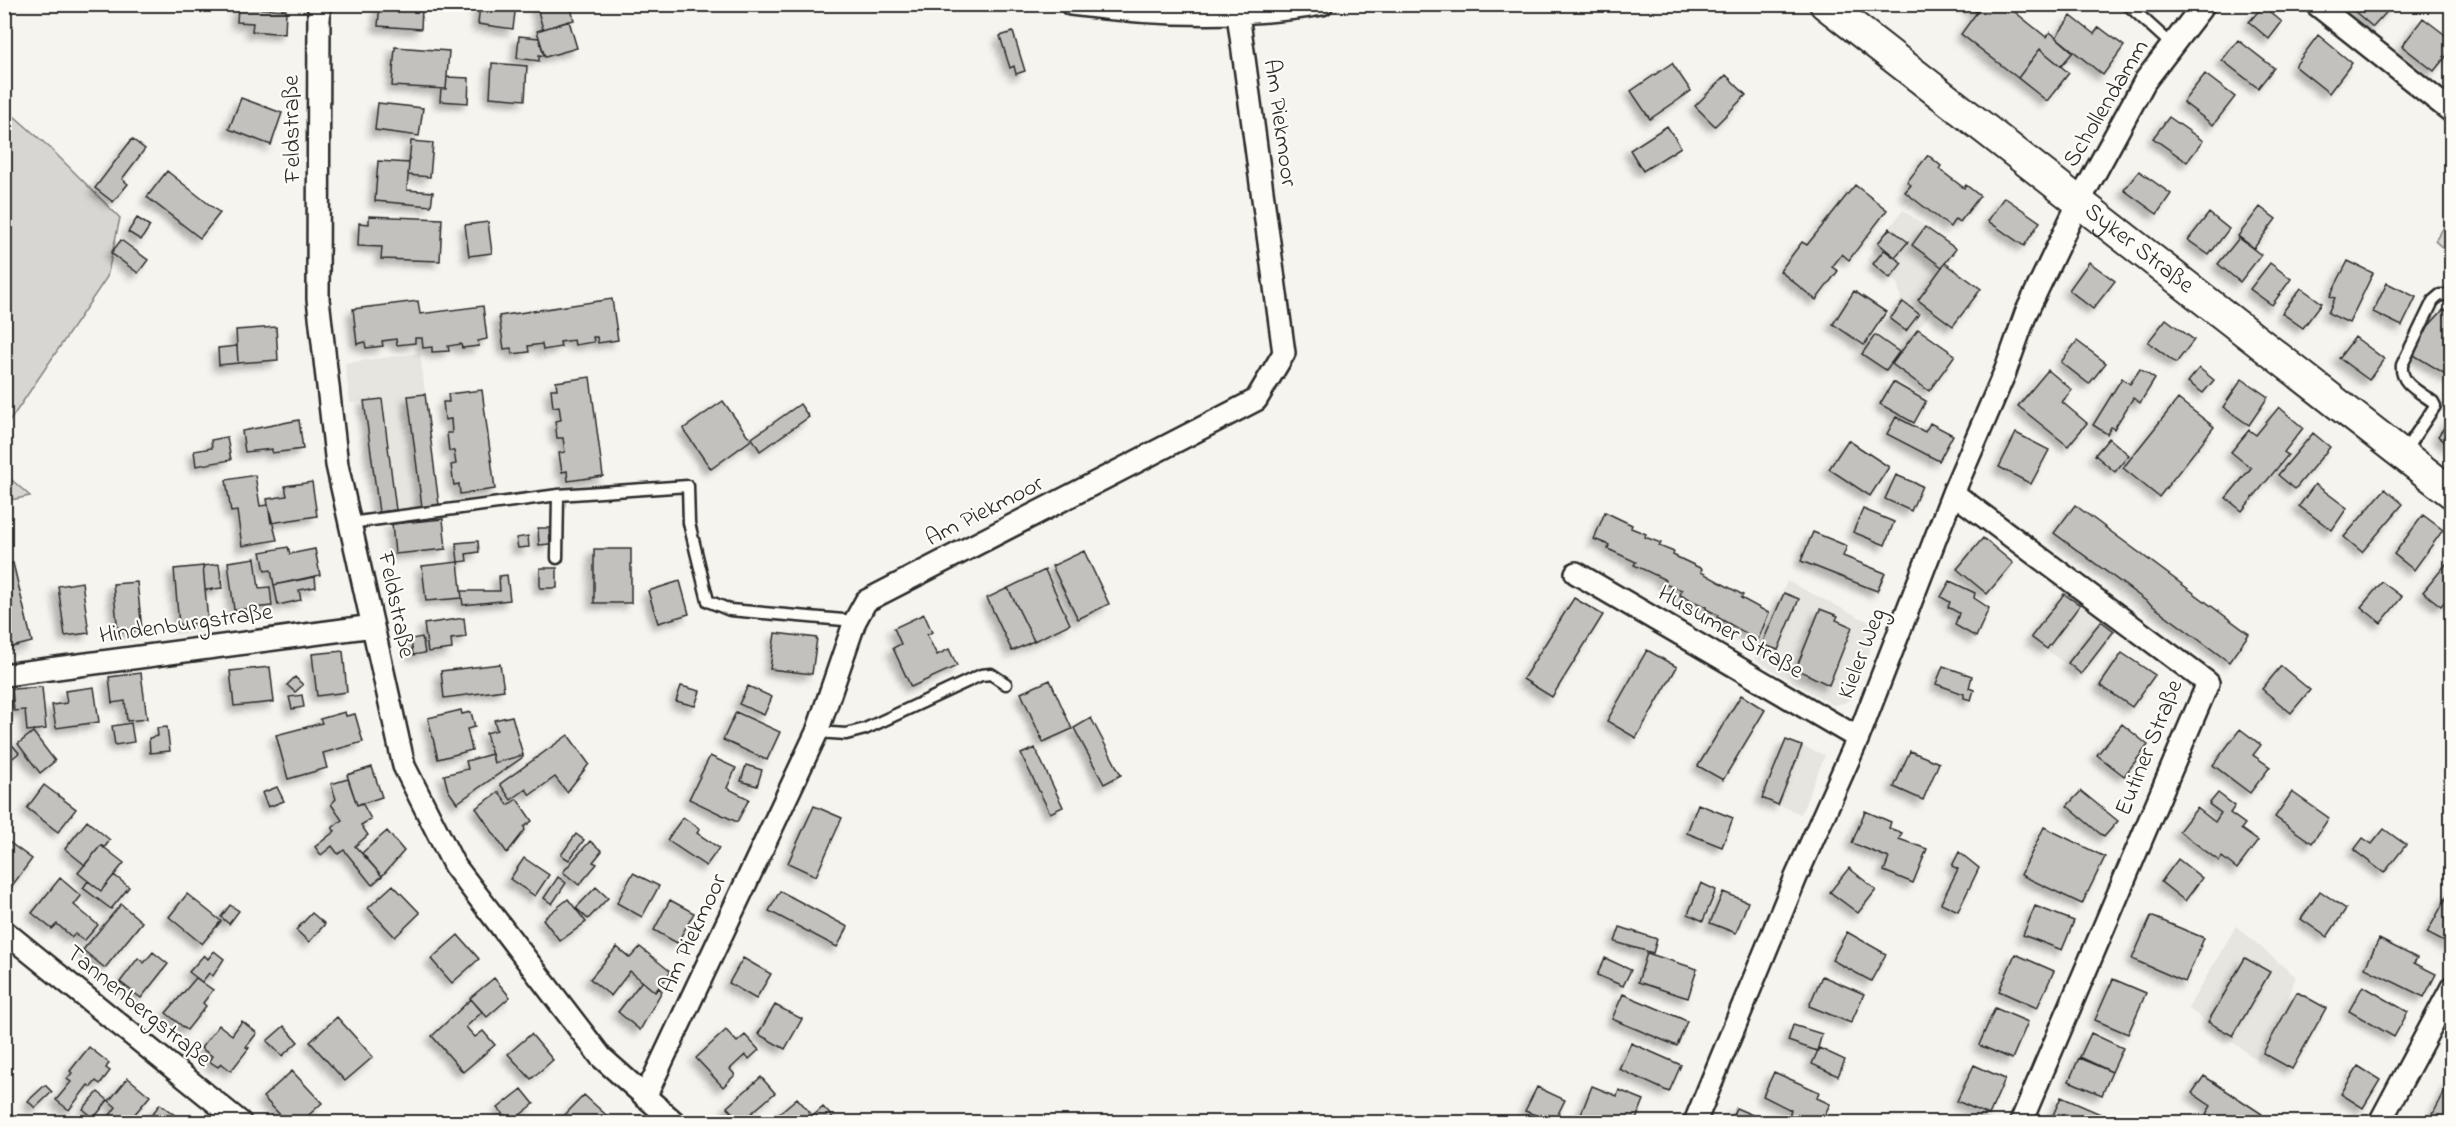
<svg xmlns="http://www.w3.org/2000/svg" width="2456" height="1127" font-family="'Indie Flower',sans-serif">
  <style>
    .built { fill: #e6e5e0 }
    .green { fill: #d7d6d2; stroke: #81807e; stroke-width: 1.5 }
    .building { fill: #c2c1be; stroke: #2b2b2b; stroke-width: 1.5; filter: url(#shadow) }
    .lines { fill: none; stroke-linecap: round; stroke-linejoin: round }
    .service-casing { stroke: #2b2b2b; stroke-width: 15 }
    .minor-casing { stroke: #2b2b2b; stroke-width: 26 }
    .secondary-casing { stroke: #2b2b2b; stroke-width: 34 }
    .service { stroke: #fdfcf7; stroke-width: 10 }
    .minor { stroke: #fdfcf7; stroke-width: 21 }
    .secondary { stroke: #fdfcf7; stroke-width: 30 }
    .labels { text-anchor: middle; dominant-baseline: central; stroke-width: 4.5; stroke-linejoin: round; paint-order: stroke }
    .street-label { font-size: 24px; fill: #2b2b2b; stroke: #fdfcf7 }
  </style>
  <defs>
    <filter id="shadow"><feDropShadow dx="-5.5" dy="5.5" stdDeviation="3" flood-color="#0004"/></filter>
  </defs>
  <rect width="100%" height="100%" fill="#f5f4ef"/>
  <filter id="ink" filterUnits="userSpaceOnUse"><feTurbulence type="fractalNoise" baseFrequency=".0167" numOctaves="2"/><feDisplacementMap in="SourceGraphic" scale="12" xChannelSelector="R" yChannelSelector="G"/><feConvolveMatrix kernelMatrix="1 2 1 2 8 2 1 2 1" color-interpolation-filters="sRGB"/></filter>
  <g filter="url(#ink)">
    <path class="built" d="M1903 210 1956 249 1918 300 1932 310 1886 374 1859 354 1901 299 1897 282 1866 260Z
      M420 353 439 505 379 512 365 402 350 403 345 363Z
      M1787 581 1879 627 1850 699 1844 703 1833 705 1754 659Z
      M2063 591 2116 631 2082 676 2029 637Z
      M1786 740 1825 755 1801 814 1762 798Z
      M2236 926 2296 977 2259 1062 2188 1008Z"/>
    <path class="green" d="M5 108 49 147 120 218 107 277 5 428Z
      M2451 216V255L2435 241Z
      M5 474 30 496 5 501Z"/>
    <path class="building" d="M380 4H414L413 9H422L421 29 378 26Z
      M480 4H516L513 29 478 24Z
      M536 4H570L574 20 543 29Z
      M1966 4H1983L1977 13Z
      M1983 4H2005L2046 37 2050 32 2073 52 2061 66 2040 49 2018 78 1961 34Z
      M2143 4H2157L2152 11Z
      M2358 4H2394L2373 27 2353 10Z
      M2263 6 2282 22 2269 39 2249 22Z
      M238 7 286 10 285 34 252 31 253 23 237 22Z
      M2071 16 2094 34 2099 27 2124 46 2103 75 2056 37Z
      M2423 18 2452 40V49L2434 71 2402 46Z
      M569 21 577 48 545 57 537 31Z
      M1013 32 1025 71 1016 74 1014 66 1010 68 1000 36Z
      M2318 35 2352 63 2329 93 2295 66Z
      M519 36 539 38 544 56 539 55V61L517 58Z
      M2238 40 2274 68 2258 88 2222 60Z
      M395 47 449 51 446 89 392 86Z
      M2040 49 2069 73 2047 101 2018 78Z
      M492 63 527 66 525 100 490 97Z
      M1672 63 1691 91 1650 119 1631 91Z
      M2205 74 2235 97 2213 125 2183 102Z
      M1726 75 1746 95 1715 126 1695 106Z
      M447 77 469 78 468 103 440 101 441 89H446Z
      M241 98 282 113 271 145 229 129Z
      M378 103 423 108 419 136 375 130Z
      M2169 117 2203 141 2187 162 2153 138Z
      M1667 126 1681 147 1643 171 1630 150Z
      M132 139 145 149 122 179 128 184 113 202 95 188Z
      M411 141 433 143 430 177 408 175Z
      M1928 155 1941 166 1939 169 1964 188 1966 185 1980 196 1960 222 1955 219 1950 227 1905 192 1911 185 1907 182Z
      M378 161 409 163 407 190 433 192 431 206 375 201Z
      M167 171 220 213 200 238 147 197Z
      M2139 171 2171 194 2157 214 2124 190Z
      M1855 185 1887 210 1849 260 1842 254 1832 267 1838 271 1816 300 1780 271 1802 242 1807 245Z
      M2004 197 2040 222 2024 246 1988 221Z
      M2260 207 2276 219 2254 248 2238 236Z
      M2209 213 2229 229 2209 255 2188 240Z
      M369 216 442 219 440 261 381 259 382 247 358 246 359 223 369 224Z
      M137 218 150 226 141 240 128 232Z
      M488 222 492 253 469 256 465 225Z
      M1925 227 1956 249 1942 267 1912 245Z
      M1890 228 1908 242 1895 257 1878 243Z
      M2239 238 2261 255 2240 282 2218 264Z
      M121 240 148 260 138 273 111 253Z
      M1884 250 1902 263 1890 278 1873 264Z
      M2348 261 2373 273 2349 323 2328 313 2335 298 2330 296Z
      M2089 262 2115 281 2093 309 2069 290Z
      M1945 263 1981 289 1953 326 1918 300Z
      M2270 263 2291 279 2272 305 2250 289Z
      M2387 283 2416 297 2402 326 2373 312Z
      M2301 288 2322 303 2303 328 2282 313Z
      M1854 291 1886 312 1864 345 1833 324Z
      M612 299 618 340 598 343 597 337H593L594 342 575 345 574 340 560 342 561 347 543 350 542 344 528 346 529 352 512 354 511 348 504 349 499 316Z
      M418 301 420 314 483 306 487 339 478 341 479 346 462 348 461 344 448 346 449 351 432 352V347L423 348 422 338H415V343L397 345 396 339 382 341 383 346 366 348 365 342 357 344 353 309Z
      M1903 302 1919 314 1906 331 1890 319Z
      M2444 309 2452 314V378L2412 354 2420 335Z
      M2166 319 2194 340 2176 363 2148 342Z
      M276 327 278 360 238 363 236 330Z
      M1918 329 1955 355 1929 391 1892 364Z
      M1875 335 1899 352 1886 370 1862 354Z
      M2355 337 2384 359 2369 380 2339 358Z
      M2077 341 2106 363 2089 384 2061 362Z
      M237 346 238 363 219 365 218 348Z
      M2199 368 2214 380 2203 393 2188 382Z
      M2140 369 2155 379 2140 403 2133 398 2114 429 2111 427 2107 434 2093 425 2122 378 2130 384Z
      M2048 370 2072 390 2062 402 2087 423 2068 446 2018 406Z
      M590 377 603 476 568 481 567 471 562 472 559 453 565 452 563 438H557L555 421 561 420 559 406 553 407 551 389H557L556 382Z
      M2242 379 2268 397 2249 425 2223 407Z
      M1893 382 1926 401 1914 423 1880 404Z
      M482 390 495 489 460 494 459 484 454 485 451 465 456 464 454 451H449L447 433H452L451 419 445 420 443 402H449L448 394Z
      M425 394 439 505 422 507 408 396Z
      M382 399 396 510 379 512 364 401Z
      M2178 399 2214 427 2159 497 2123 468Z
      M723 401 751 440 711 469 683 429Z
      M800 404 809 417 760 451 752 438Z
      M2279 407 2303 428 2284 452 2288 455 2242 511 2226 498 2251 468 2231 452 2249 430 2256 435Z
      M2452 416V448L2438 436Z
      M1896 417 1925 432 1930 423 1953 435 1939 461 1887 434Z
      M299 420 303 449 272 453V449L245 452 242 431Z
      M2016 433 2049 450 2031 484 1999 467Z
      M2313 433 2330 447 2295 489 2278 475Z
      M227 437 231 460 196 466 194 451 212 448 211 440Z
      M2109 438 2129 455 2115 472 2095 455Z
      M1848 440 1889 467 1870 496 1829 469Z
      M255 475 260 506 268 505 277 540 242 546 237 511 231 512 226 480Z
      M1896 475 1922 486 1911 511 1885 499Z
      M312 482 317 516 271 523 267 499 287 496 285 486Z
      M2315 484 2347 508 2332 530 2299 506Z
      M2385 489 2403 504 2362 552 2344 537Z
      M2075 505 2249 634 2229 662 2054 533Z
      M1863 509 1894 522 1885 545 1853 532Z
      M1605 512 1632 525 1631 528 1646 534 1645 537 1661 543 1659 546 1674 552 1673 555 1702 569 1701 572 1743 595 1741 598 1769 613 1758 640 1717 617 1718 615 1706 609V607L1680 595 1682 590 1664 584 1666 580 1634 565 1636 562 1608 549 1609 545 1594 539Z
      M2423 515 2443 530 2414 570 2394 554Z
      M443 519 446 549 395 554 392 524Z
      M538 528H549L550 544 539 545Z
      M1813 532 1847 546 1843 556 1885 573 1877 591 1801 561Z
      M528 536 529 547 518 548 516 538Z
      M1983 538 2013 563 1987 594 1957 569Z
      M478 541 479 552 466 554 467 561 458 562 456 543Z
      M288 547 290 554 315 549 320 575 274 585 271 570 265 571 261 552Z
      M594 549H631V603H594Z
      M1084 551 1109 604 1078 619 1052 566Z
      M2452 557V593L2441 606 2423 592Z
      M255 558 259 588 270 587 272 606 234 610 228 562Z
      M458 562 462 598 426 601 422 566Z
      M13 563 32 642 4 649V565Z
      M219 564 222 588 205 590 203 566Z
      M203 566 208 622 179 625 174 569Z
      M540 568H557V588H540Z
      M1045 570 1070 624 1034 641 1008 588Z
      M507 575 510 600 463 605 461 591H500L499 576Z
      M315 577 316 587 299 590 301 600 278 605 274 585Z
      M680 581 689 614 658 623 648 591Z
      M1950 581 1975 593 1974 598 1989 608 1976 637 1955 625 1959 613 1948 607 1950 602 1941 597Z
      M82 582 89 633 65 636 58 586Z
      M137 582 142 630 118 632 113 584Z
      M2382 582 2402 597 2381 623 2361 607Z
      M1008 588 1034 641 1012 651 987 598Z
      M1784 593 1799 599 1778 650 1762 644Z
      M2064 594 2080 605 2047 649 2031 637Z
      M1574 598 1603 615 1552 697 1523 679Z
      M1820 609 1838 616 1836 620 1852 627 1829 685 1796 669Z
      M924 614 932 632 927 635 937 655 949 649 957 666 911 687 893 648 901 644 894 628Z
      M464 618 466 637 451 639 452 649 428 652 424 624Z
      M2101 621 2114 631 2081 674 2068 663Z
      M775 633 817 638 812 674 770 669Z
      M422 637 425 653 413 655 411 639Z
      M1647 650 1677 667 1636 738 1607 721Z
      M343 651 347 692 317 696 312 654Z
      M2122 653 2155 675 2132 707 2100 685Z
      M500 664 504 690 444 698 441 671Z
      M1943 666 1972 676 1969 688 1974 690 1971 700 1964 698V694L1936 684Z
      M2281 666 2310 690 2291 713 2262 689Z
      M270 667 274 702 234 706 230 671Z
      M141 673 147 719 127 721 125 701 112 703 109 677Z
      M295 677 303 685 295 692 287 685Z
      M1050 680 1072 729 1043 742 1021 693Z
      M681 686 700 691 695 706 676 701Z
      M748 686 772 697 764 715 739 704Z
      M42 687 46 729 27 731 25 710 14 711 12 689Z
      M94 687 99 722 56 728 52 705 67 703 65 691Z
      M302 695 304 707 292 709 289 697Z
      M1741 695 1765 710 1723 780 1698 766Z
      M461 710 462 714 471 712 475 727 467 729 472 750 438 759 428 718Z
      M345 712 346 716 355 714 363 742 323 753 327 768 288 779 276 735 322 723 320 719Z
      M736 712 780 732 767 760 723 740Z
      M512 716 523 755 494 763 486 733 497 730 494 720Z
      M1091 718 1121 775 1104 784 1074 728Z
      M131 723 134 742 115 745 112 726Z
      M2122 724 2148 745 2124 776 2097 755Z
      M167 727 170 751 150 753 149 738 158 736 157 728Z
      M2240 729 2261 745 2253 755 2270 767 2250 793 2213 765Z
      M33 732 55 761 40 773 18 744Z
      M4 735 19 753 4 765Z
      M568 735 589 764 567 792 555 777 530 795 526 789 511 800 500 784Z
      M1786 740 1802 746 1778 805 1762 798Z
      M1035 748 1063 807 1050 813 1021 754Z
      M1910 751 1939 763 1923 800 1894 787Z
      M492 754 494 763 523 755V757L457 803 448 790 444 775 468 769 466 761Z
      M710 756 736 768 727 788 749 799 737 822 689 799Z
      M746 765 762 770 757 786 741 781Z
      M372 767 382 797 357 805 347 775Z
      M348 779 357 805 362 803 371 819 361 825 368 835 355 846 382 876 372 885 344 850 338 854 332 846 321 855 315 847 335 831 332 828 342 820 331 804 336 799 331 784Z
      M44 785 76 809 58 832 27 808Z
      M277 787 284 801 268 807 262 793Z
      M2081 791 2118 821 2104 837 2067 806Z
      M499 792 508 805 517 799 532 821 524 827 525 830 507 853 476 808Z
      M2292 792 2329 818 2312 843 2275 817Z
      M2218 793 2235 806 2230 813 2245 824 2241 829 2258 841 2237 869 2222 857 2219 861 2179 831 2197 808 2215 822 2221 813 2209 804Z
      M1698 804 1733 818 1722 847 1687 833Z
      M814 806 842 818 816 876 788 863Z
      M1865 811 1891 822 1889 828 1902 833 1899 839 1927 849 1913 883 1884 871 1889 858 1852 843Z
      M683 817 700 829 697 833 719 848 706 866 667 840Z
      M87 821 110 840 104 848 101 845 85 865 65 849Z
      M2044 827 2105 857 2082 904 2021 875Z
      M2384 829 2406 845 2384 873 2354 850 2363 838 2372 844Z
      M387 831 404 851 382 876 362 853Z
      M576 834 584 840 569 860 561 855Z
      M6 840 32 859 5 895 4 842Z
      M590 841 602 851 593 862 597 864 579 885 563 872Z
      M101 845 124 863 101 891 78 873Z
      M1959 852 1979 868 1958 911 1941 903 1958 869 1952 866Z
      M524 858 549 875 535 896 510 879Z
      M2178 859 2202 878 2185 901 2161 882Z
      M1849 868 1876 890 1858 913 1830 892Z
      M633 873 659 886 642 917 617 903Z
      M114 875 129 887 111 909 83 888 88 881 101 891Z
      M558 877 566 883 552 904 544 898Z
      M60 878 81 896 74 905 98 925 84 941 75 934 72 937 57 924 52 929 32 913Z
      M1701 883 1716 890 1703 921 1688 914Z
      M393 885 420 913 395 937 368 908Z
      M596 887 608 898 588 919 576 908Z
      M780 891 848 927 837 947 769 911Z
      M2320 891 2346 909 2327 937 2301 919Z
      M2450 891 2452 892V946L2427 933Z
      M1723 892 1748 902 1736 933 1710 923Z
      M187 894 221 921 202 944 169 917Z
      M568 899 586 922 560 941 543 919Z
      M670 900 694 913 677 943 654 930Z
      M121 904 142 922 105 968 83 950Z
      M230 905 239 911 229 924 221 917Z
      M2035 906 2074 921 2062 950 2023 935Z
      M312 913 325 924 309 942 296 930Z
      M2151 916 2204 938 2185 982 2132 959Z
      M1620 927 1657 939 1653 953 1615 942Z
      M1847 932 1886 954 1871 981 1832 960Z
      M458 935 479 959 452 983 431 959Z
      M2379 939 2417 958 2414 963 2436 974 2424 997 2365 968Z
      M617 947 630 958 640 947 671 972 655 992 630 971 611 996 590 979Z
      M214 951 224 959 213 976 209 973 202 982 189 972 204 955 208 959Z
      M153 952 168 964 141 998 120 982 138 958 144 963Z
      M1647 953 1697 969 1688 998 1638 982Z
      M2015 954 2054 971 2037 1008 1999 991Z
      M743 958 771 974 756 999 729 983Z
      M1605 958 1631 970 1623 986 1597 975Z
      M2245 958 2270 972 2233 1036 2208 1022Z
      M1822 976 1864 994 1851 1023 1809 1006Z
      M196 978 213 990 203 1003 206 1006 187 1030 166 1013Z
      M494 978 510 997 487 1017 470 998Z
      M2113 979 2146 993 2128 1034 2095 1020Z
      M642 981 655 992 659 988 662 991 640 1030 618 1012Z
      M2363 986 2408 1012 2394 1037 2349 1011Z
      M2297 992 2326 1008 2292 1069 2263 1053Z
      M1623 994 1687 1021 1677 1046 1612 1019Z
      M471 999 482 1012 466 1027 475 1037 483 1031 495 1045 463 1072 432 1036Z
      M775 1005 802 1019 785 1049 758 1034Z
      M1995 1008 2028 1022 2012 1059 1979 1045Z
      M337 1017 373 1057 345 1081 310 1042Z
      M242 1021 257 1033 246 1047 249 1048 231 1071 221 1063 218 1067 209 1061 212 1056 201 1048 219 1025 232 1035Z
      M1793 1025 1822 1034 1817 1051 1788 1041Z
      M284 1026 298 1042 282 1056 267 1041Z
      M726 1030 737 1042 745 1035 759 1050 749 1059 745 1055 730 1069 735 1075 723 1087 696 1058Z
      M2091 1033 2123 1048 2112 1072 2080 1057Z
      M531 1034 553 1060 531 1079 508 1054Z
      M1631 1043 1681 1065 1669 1092 1619 1069Z
      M89 1047 109 1063 106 1068 110 1071 100 1084 96 1081 91 1087 88 1085 69 1110 56 1100 71 1082 67 1079 72 1073 70 1071Z
      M1819 1048 1845 1060 1838 1076 1812 1064Z
      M2079 1058 2112 1072 2102 1095 2069 1081Z
      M1974 1065 2005 1079 1989 1115 1957 1101Z
      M2358 1066 2380 1080 2363 1108 2341 1094Z
      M292 1071 322 1103 301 1122H287L263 1097Z
      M1774 1072 1819 1092 1817 1098 1830 1104 1821 1122H1805L1789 1115 1791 1110 1763 1096Z
      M2204 1076 2262 1114 2256 1122H2219L2206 1114 2211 1106 2192 1093Z
      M761 1077 775 1093 741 1122 727 1107Z
      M128 1078 150 1096 128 1122H105L116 1107 109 1101Z
      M2451 1079 2452 1122H2435L2430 1120Z
      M45 1085 52 1092 35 1108 28 1101Z
      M1592 1086 1617 1096 1619 1090 1644 1100 1635 1122H1589L1579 1119Z
      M1537 1087 1565 1100 1554 1122 1525 1111Z
      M522 1089 534 1104 511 1122 498 1108Z
      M98 1092 108 1100 94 1118 83 1109Z
      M584 1095 614 1122H558Z
      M2061 1097 2103 1115 2099 1122H2050Z
      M797 1098 813 1116 805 1122H769Z
      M160 1104 184 1122H146Z
      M823 1107 837 1122H805L813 1116Z
      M1736 1108 1769 1122H1730Z"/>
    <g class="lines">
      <defs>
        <path id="service" d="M2127 4 2172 45
          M2404 452 2435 406 2433 402C2419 391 2400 384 2402 365L2433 301 2440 295H2452
          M350 523 558 495 688 486 689 523 708 601 730 610 855 621
          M557 558 558 495
          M817 732 846 734 865 729 981 675 991 674 1006 684"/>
        <path id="minor" d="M319 4 318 299 337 465 404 766 454 865 601 1057 674 1122
          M1071 4C1154 15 1239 19 1322 4
          M2316 4 2452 112
          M1953 493 2208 683 2021 1122
          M1576 573 1858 738
          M4 675 373 626
          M4 931 240 1122
          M645 1097 817 732 855 621 866 601 1256 400 1284 353 1238 14
          M1695 1122 1796 877 1858 738 1953 493 2005 372 2026 313 2078 204 2145 81 2204 4
          M2380 1122 2452 987"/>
        <g id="secondary">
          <path id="s1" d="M1825 4 2452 493"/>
        </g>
      </defs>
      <use href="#service" class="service-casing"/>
      <use href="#minor" class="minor-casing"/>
      <use href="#secondary" class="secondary-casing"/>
      <use href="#service" class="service"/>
      <use href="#minor" class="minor"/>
      <use href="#secondary" class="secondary"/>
    </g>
  </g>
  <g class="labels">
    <g class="street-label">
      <text transform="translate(2107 104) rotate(-59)">Schollendamm</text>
      <text transform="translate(1279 123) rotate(82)">Am Piekmoor</text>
      <text transform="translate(293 129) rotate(-91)">Feldstraße</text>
      <text stroke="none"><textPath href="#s1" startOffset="398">Syker Straße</textPath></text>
      <text transform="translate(985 512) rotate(-27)">Am Piekmoor</text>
      <text transform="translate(395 605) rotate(78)">Feldstraße</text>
      <text transform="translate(186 625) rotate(-8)">Hindenburgstraße</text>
      <text transform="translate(1730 633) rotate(30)">Husumer Straße</text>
      <text transform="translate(1863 654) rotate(-69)">Kieler Weg</text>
      <text transform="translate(2150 748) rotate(-68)">Eutiner Straße</text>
      <text transform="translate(694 934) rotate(-65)">Am Piekmoor</text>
      <text transform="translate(138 1007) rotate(39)">Tannenbergstraße</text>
    </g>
  </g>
  <rect width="2456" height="1127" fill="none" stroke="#fdfcf7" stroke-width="24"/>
  <rect x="12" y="12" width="2432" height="1103" fill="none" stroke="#2b2b2b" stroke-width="2" filter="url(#ink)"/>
</svg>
